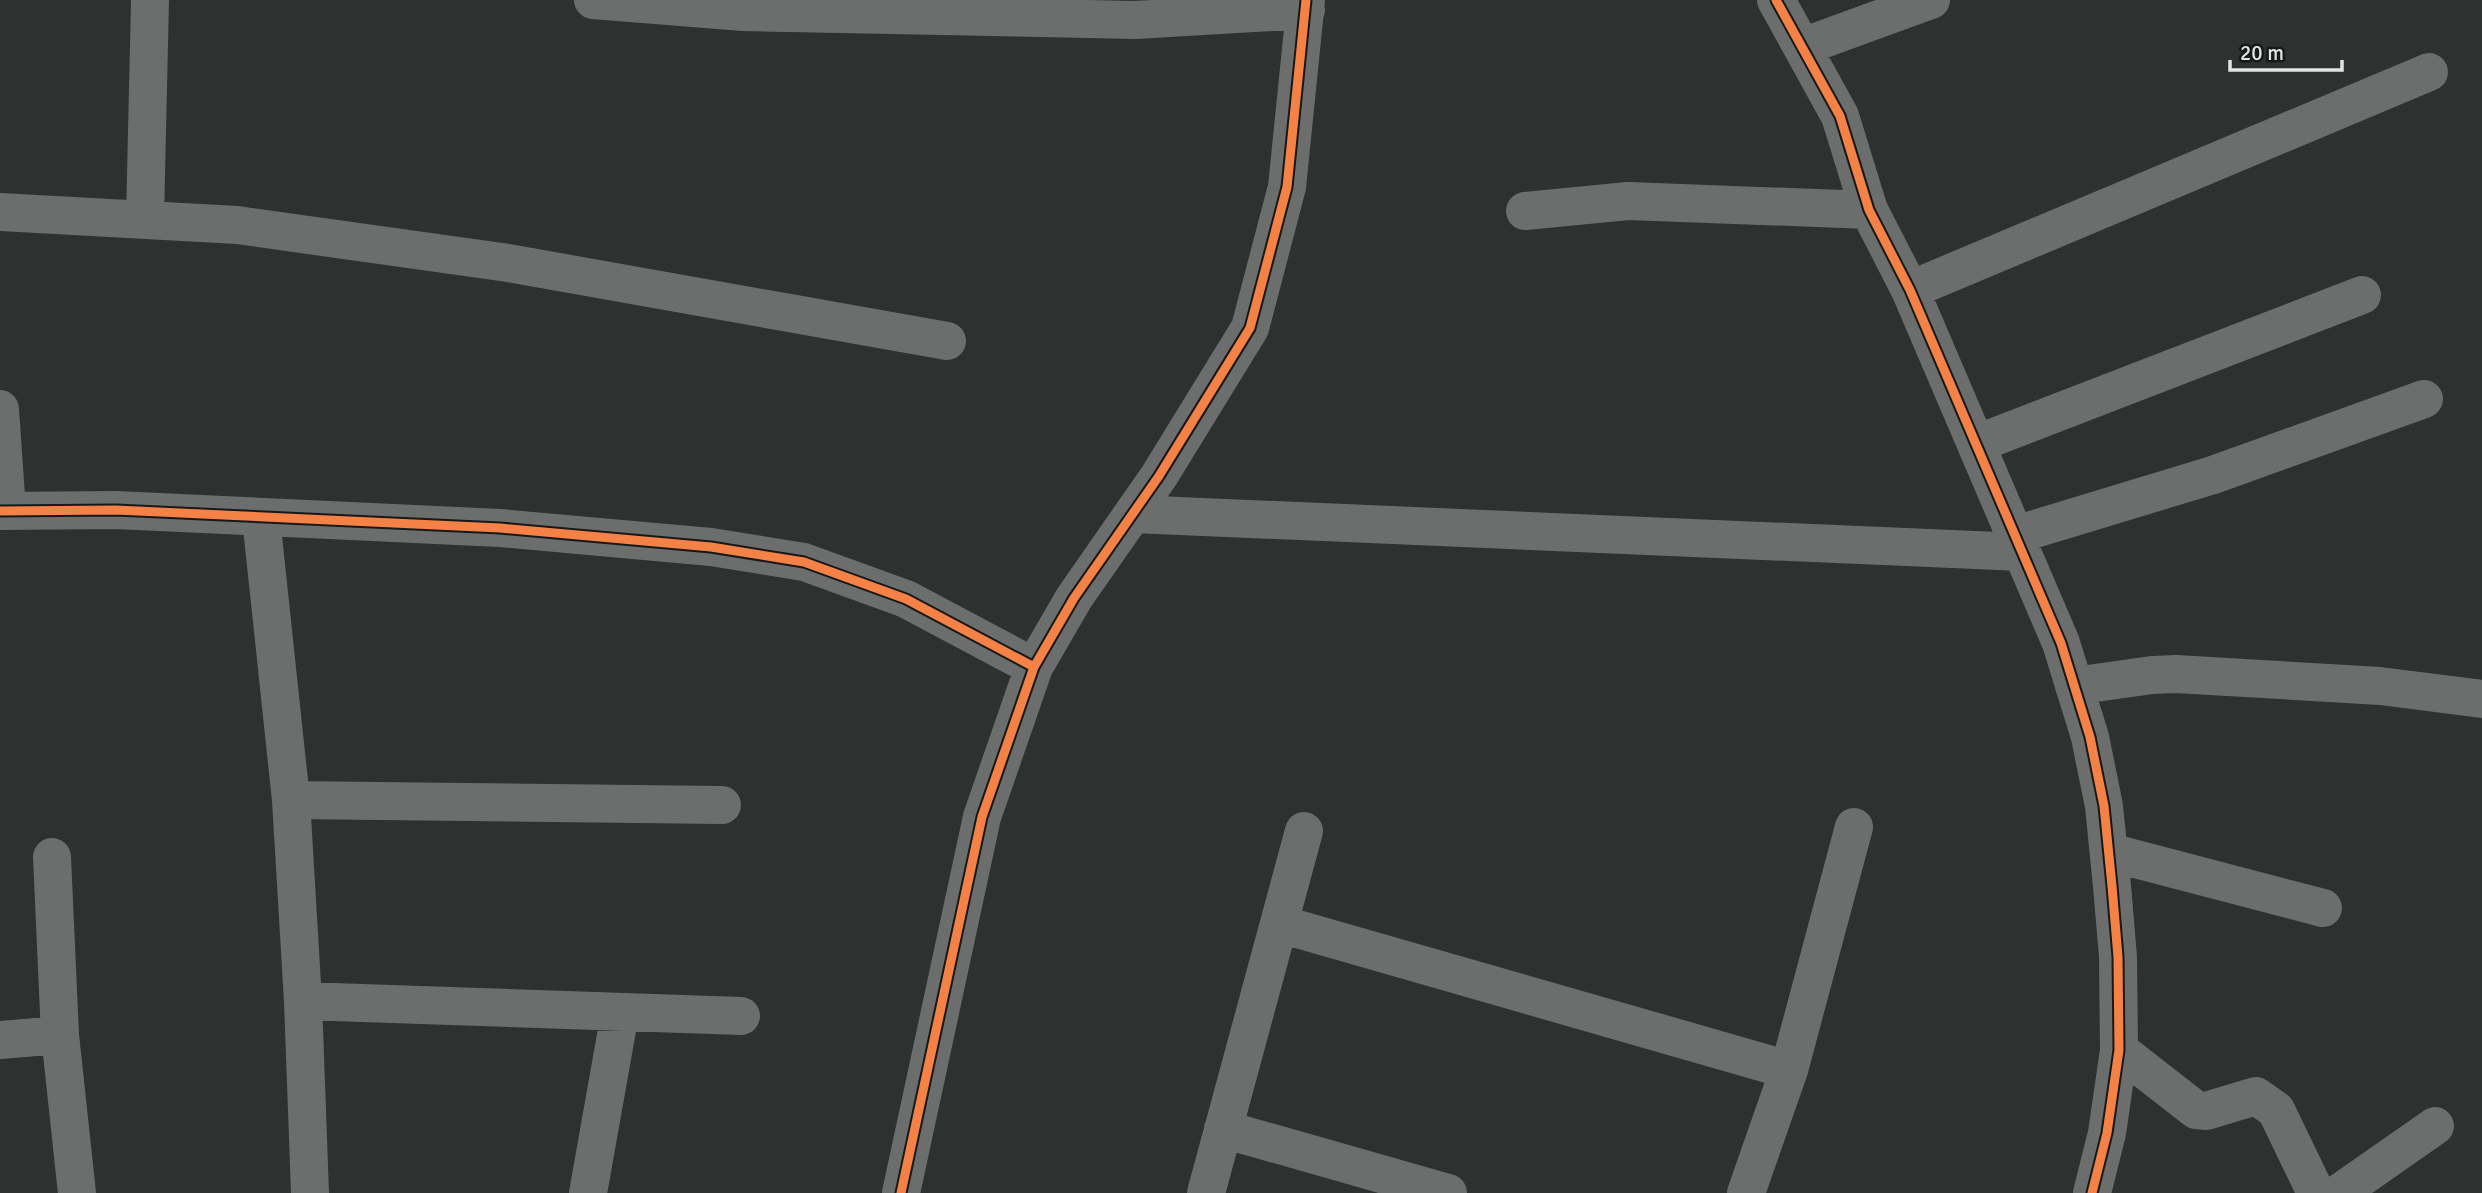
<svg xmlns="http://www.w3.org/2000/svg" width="2482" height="1193" font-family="Signika,sans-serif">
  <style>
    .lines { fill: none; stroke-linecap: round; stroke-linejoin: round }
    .minor { stroke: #6c6d6d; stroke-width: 38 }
    .cycleway-casing { stroke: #171818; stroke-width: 13 }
    .cycleway { stroke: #f48246; stroke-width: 9 }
  </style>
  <rect width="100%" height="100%" fill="#2f3030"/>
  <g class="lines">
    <path class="minor" d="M593 0 743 12 1135 20 1306 10
      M1776 0 1840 116 1869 210 1910 290 2061 643 2090 737 2104 806 2112 886 2118 957 2119 1050 2107 1133 2092 1193
      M1802 47 1931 0
      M1525 211 1628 201 1869 210
      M0 212 237 225 508 263 947 341
      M145 220 150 0
      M1910 290 2429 72
      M0 409 7 511
      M1976 444 2362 295
      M0 511 116 510 500 528 711 547 804 562 906 599 1034 667
      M1133 514 2022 552
      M261 518 291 800 303 1001 310 1193
      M2015 535 2213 475 2424 399
      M2074 686 2152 675 2176 674 2380 686 2482 699
      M291 800 722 805
      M2109 852 2323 908
      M52 857 60 1035 77 1193
      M1280 924 1789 1070
      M303 1001 741 1016
      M0 1040 60 1035
      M2119 1050 2196 1110 2206 1111 2256 1096 2276 1110 2316 1193
      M1223 1129 1448 1193
      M588 1193 620 1013
      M901 1193 982 817 1034 667 1074 598 1159 476 1250 328 1287 187 1306 0
      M1206 1193 1304 831
      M1746 1193 1789 1070 1854 827
      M2339 1193 2435 1126"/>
    <defs>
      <path id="cycleway" d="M1776 0 1840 116 1869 210 1910 290 2061 643 2090 737 2104 806 2112 886 2118 957 2119 1050 2107 1133 2092 1193
        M0 511 116 510 500 528 711 547 804 562 906 599 1034 667
        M901 1193 982 817 1034 667 1074 598 1159 476 1250 328 1287 187 1306 0"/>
    </defs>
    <use href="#cycleway" class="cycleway-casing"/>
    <use href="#cycleway" class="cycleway"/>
  </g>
  <path d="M2230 60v10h112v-10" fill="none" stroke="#e2e4e3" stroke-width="3.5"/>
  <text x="2240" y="60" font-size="21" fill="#e2e4e3" stroke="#171818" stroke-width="5" paint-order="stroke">20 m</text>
</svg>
